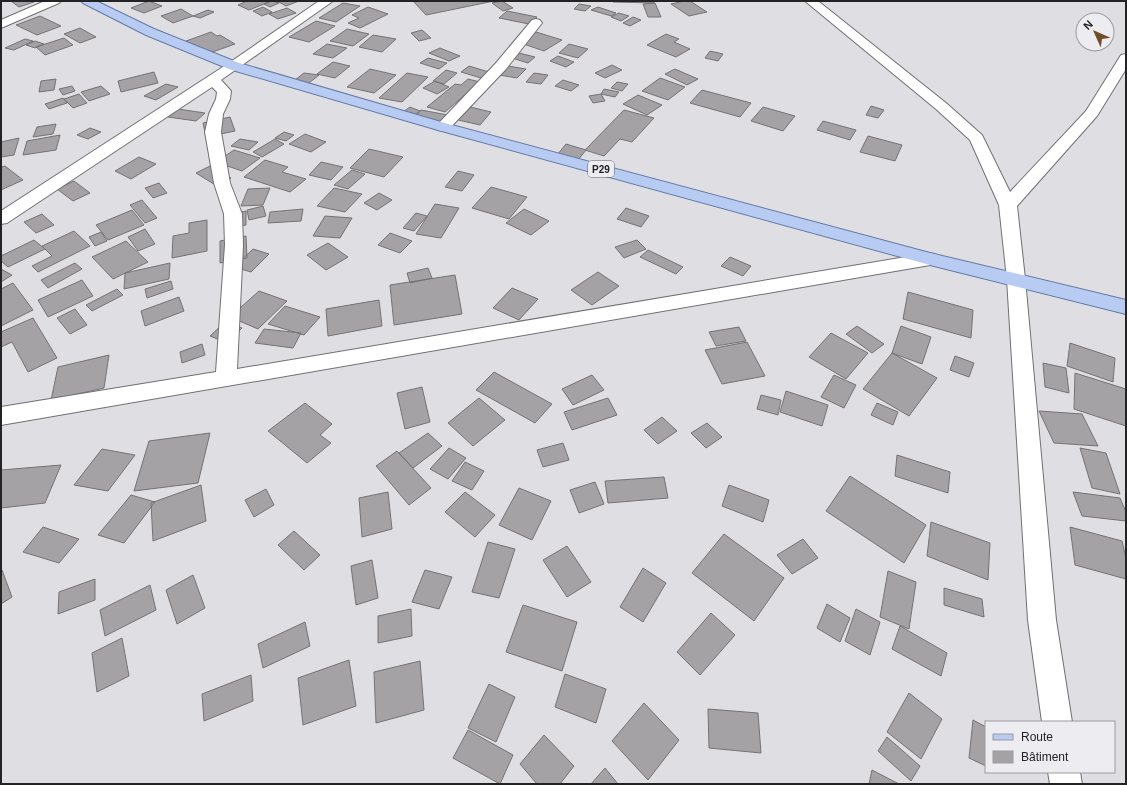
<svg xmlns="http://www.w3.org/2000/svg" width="1127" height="785" font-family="Arial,sans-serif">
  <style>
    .building { fill: #a4a2a5; stroke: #757275 }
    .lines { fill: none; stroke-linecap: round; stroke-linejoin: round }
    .minor-casing { stroke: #707074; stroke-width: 2 }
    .major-casing { stroke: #657aa6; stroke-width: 2 }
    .minor { fill: #fff; fill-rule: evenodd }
    .major { fill: #b8cbf3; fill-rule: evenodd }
    .labels { text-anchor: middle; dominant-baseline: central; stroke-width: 4; stroke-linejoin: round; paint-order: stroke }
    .shield { fill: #edecf0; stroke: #605f62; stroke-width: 1 }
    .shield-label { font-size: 10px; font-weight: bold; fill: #232325 }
  </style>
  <rect width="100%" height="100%" fill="#dfdfe3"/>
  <path class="building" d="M11 1H32L34 2 19 7Z
    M149 1 162 6 144 13 131 8Z
    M247 1H267L269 2 249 10 238 5Z
    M272 1 279 3 270 7 264 4Z
    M277 1H299L286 6Z
    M413 1H494L426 15Z
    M502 1 513 8 503 11 492 3Z
    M613 1H654V3L613 2Z
    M684 1H690L707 12 689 16 671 4Z
    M343 3 360 6 336 22 319 18Z
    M655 3 661 17H648L643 4Z
    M579 4 591 6 585 11 574 9Z
    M263 7 272 12 262 16 253 11Z
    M368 7 388 14 360 28 348 23 359 18 352 15Z
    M598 7 616 13 611 16 591 10Z
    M287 8 296 13 278 19 269 14Z
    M181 9 193 16 173 23 161 16Z
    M208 10 214 12 200 18 193 16Z
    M507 11 537 17 529 24 499 18Z
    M619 13 629 16 621 21 611 17Z
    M40 16 61 26 37 35 16 25Z
    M633 17 641 20 630 26 623 23Z
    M316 21 335 26 309 42 289 37Z
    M80 28 96 37 80 43 64 34Z
    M347 29 369 34 353 46 330 41Z
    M422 30 431 38 419 41 411 33Z
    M211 32 217 36 220 35 235 44 207 54 186 41Z
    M536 32 562 40 544 51 518 42Z
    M666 34 679 39 674 42 690 49 676 57 647 45Z
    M373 35 396 39 382 52 359 47Z
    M64 38 73 45 45 55 36 47Z
    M25 39 33 41 14 50 5 48Z
    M35 41 44 44 35 48 26 45Z
    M327 44 347 48 333 58 313 54Z
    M569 44 588 49 578 58 559 53Z
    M440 48 460 56 449 61 429 53Z
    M710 51 723 54 718 61 705 58Z
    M519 53 535 57 528 63 512 58Z
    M558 56 574 62 566 67 550 61Z
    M428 58 447 63 439 69 420 63Z
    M333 62 350 66 335 78 317 74Z
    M612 65 622 70 605 78 595 73Z
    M469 66 489 72 481 78 461 72Z
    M508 66 526 69 517 78 499 75Z
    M370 69 396 75 374 93 347 87Z
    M675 69 698 79 687 85 665 74Z
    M446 70 457 73 444 84 433 81Z
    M154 72 158 83 121 92 118 81Z
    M304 73 319 75 304 87 290 84Z
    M407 73 428 77 402 102 379 98Z
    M534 73 548 75 541 84 526 82Z
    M660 78 685 87 668 100 642 91Z
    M56 79 54 90 39 92 41 81Z
    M468 79 480 82 445 112 427 107 455 84 461 85Z
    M563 80 579 85 571 91 555 86Z
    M435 81 449 87 437 94 423 88Z
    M617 82 628 84 622 91 611 88Z
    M166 84 178 87 156 100 144 96Z
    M72 86 75 91 63 95 59 89Z
    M101 86 110 94 89 101 81 92Z
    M604 89 619 92 615 97 601 94Z
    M702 90 751 103 740 117 690 103Z
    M79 94 87 103 73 108 64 99Z
    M601 94 605 101 593 103 589 96Z
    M638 95 662 105 647 115 623 104Z
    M63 98 67 103 49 109 45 104Z
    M871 106 884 110 878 118 866 115Z
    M410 107 420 111 410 118 400 114Z
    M470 107 491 112 480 125 458 120Z
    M763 107 795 116 783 131 751 121Z
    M178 109 205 113 196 121 168 117Z
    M421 110 448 115 442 122 415 117Z
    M624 110 654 118 632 142 620 139 604 156 585 150Z
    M230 117 235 131 206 137 203 123Z
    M823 121 856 130 850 140 817 130Z
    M56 124 53 134 33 137 37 127Z
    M90 128 101 132 88 139 77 135Z
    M284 132 294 135 286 141 275 138Z
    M305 134 326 142 311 152 289 144Z
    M60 135 56 150 23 155 27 141Z
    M868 136 902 145 895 161 860 152Z
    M19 138 14 155 1 157V142Z
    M240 139 258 142 249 150 231 146Z
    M275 139 284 144 262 157 253 152Z
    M566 144 586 150 578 160 557 155Z
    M369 149 403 157 384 177 350 168Z
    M234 150 260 158 242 171 216 162Z
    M139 157 156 164 131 179 115 171Z
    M265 160 288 167 282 172 306 179 290 192 244 177Z
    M321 162 343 167 331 180 309 175Z
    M5 166 23 180 1 190V167Z
    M210 166 231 178 217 186 196 173Z
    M352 170 365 174 348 189 334 185Z
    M458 171 474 175 462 191 445 187Z
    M74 181 90 193 73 201 57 189Z
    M159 183 167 193 153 198 145 188Z
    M491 187 527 197 509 219 472 208Z
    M270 188 263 205 241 206 248 189Z
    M334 188 362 194 345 212 317 206Z
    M379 193 392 200 377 210 364 203Z
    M142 200 157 218 145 223 130 205Z
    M435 204 459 208 441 238 416 234Z
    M263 206 266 216 249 220 247 210Z
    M626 208 649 216 641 227 617 219Z
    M303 209 301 221 268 223 270 212Z
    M524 209 549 221 531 235 506 223Z
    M132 210 144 225 108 240 96 225Z
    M246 211V225L226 228V215Z
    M416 213 427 216 414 231 403 228Z
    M42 214 54 225 36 233 24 222Z
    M325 216 352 218 340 238 313 236Z
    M207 220V251L172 258 173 236 189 233V223Z
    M145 229 155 244 138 251 128 237Z
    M74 231 90 246 38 272 32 266 52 256 42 246Z
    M101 232 107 241 95 246 89 237Z
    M390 233 412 241 400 253 378 245Z
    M246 236 247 258 220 263V241Z
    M34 240 45 249 8 267 1 261V256Z
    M637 240 646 249 624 258 615 247Z
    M126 241 148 262 113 279 92 257Z
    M328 243 348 257 326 270 307 255Z
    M253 249 269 254 251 272 234 267Z
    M648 250 683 267 676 274 640 257Z
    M730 257 751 266 743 276 721 266Z
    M75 263 82 269 48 288 41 280Z
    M170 263 169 279 124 289 125 273Z
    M428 268 432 278 410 283 407 273Z
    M1 269 12 275 1 282Z
    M598 272 619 286 592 305 571 290Z
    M455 275 462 314 394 325 390 285Z
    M82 280 93 296 48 317 38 300Z
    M171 281 173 289 147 298 145 289Z
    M13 283 33 310 1 326V289Z
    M512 288 538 299 519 320 493 308Z
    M117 289 123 295 92 311 86 305Z
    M259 291 287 301 258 329 230 317Z
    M908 292 973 310 971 338 903 319Z
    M179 297 184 311 145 326 141 311Z
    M379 300 382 326 328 336 326 309Z
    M285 306 320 317 304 335 268 324Z
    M75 309 87 325 70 334 57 318Z
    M33 318 57 358 28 372 12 342 1 347V332Z
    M226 321 242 328 227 343 210 336Z
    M857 326 884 344 872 353 846 334Z
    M901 326 931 337 922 364 892 353Z
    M739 327 746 341 716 346 709 332Z
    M264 329 301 333 293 348 255 343Z
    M831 333 868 353 846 379 809 357Z
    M747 342 765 376 722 384 705 350Z
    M1070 343 1115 358 1113 382 1067 366Z
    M202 344 205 355 182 363 180 352Z
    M892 353 937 378 909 416 863 389Z
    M109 355 104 388 51 400 58 367Z
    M955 356 974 363 969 377 950 370Z
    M1043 363 1066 368 1069 393 1045 387Z
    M494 372 552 404 535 423 476 390Z
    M1075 373 1126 389V426L1074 409Z
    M592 375 604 390 573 405 562 389Z
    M834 375 856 385 844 408 821 397Z
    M422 387 430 422 405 429 397 393Z
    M786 391 828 405 822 426 780 412Z
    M761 395 781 400 778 415 757 409Z
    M479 398 505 420 473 446 448 423Z
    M608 398 617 415 572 430 564 412Z
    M305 403 332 424 320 435 331 443 307 463 268 431Z
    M877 403 898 412 893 425 871 415Z
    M1039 411 1082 414 1098 446 1054 443Z
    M662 417 677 431 658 444 644 430Z
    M707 423 722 437 706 448 691 433Z
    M210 433 198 483 134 491 149 441Z
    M428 433 442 446 413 468 399 453Z
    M563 443 569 460 543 467 537 450Z
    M449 448 466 458 448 479 430 469Z
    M1080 448 1106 453 1120 494 1092 488Z
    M102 449 135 455 108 491 74 485Z
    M397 451 431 488 409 505 376 466Z
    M897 455 950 472 948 493 895 476Z
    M465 462 484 471 472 490 452 481Z
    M61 465 45 503 1 508V470Z
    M850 476 926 525 904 563 826 511Z
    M664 477 668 498 608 503 605 481Z
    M595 482 604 504 579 513 570 490Z
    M201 485 206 521 153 541 151 503Z
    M729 485 769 500 763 522 722 506Z
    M519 488 551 501 532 540 499 525Z
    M266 489 274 505 254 517 245 500Z
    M388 492 392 529 362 537 359 498Z
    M465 492 495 515 475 537 445 512Z
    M1073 492 1120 498 1126 512V521L1082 516Z
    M131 495 155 502 124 543 98 535Z
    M931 522 990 543 988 580 927 556Z
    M43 527 79 539 59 563 23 552Z
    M1070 527 1122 541 1126 558V579L1075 565Z
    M294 531 320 555 304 570 278 545Z
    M724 534 784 578 754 621 692 573Z
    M803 539 818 558 792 574 777 555Z
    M488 542 515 549 499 598 472 592Z
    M567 546 591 582 567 597 543 560Z
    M372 560 378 598 356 605 351 566Z
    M643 568 666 583 643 622 620 607Z
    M2 570 12 597 1 604V571Z
    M425 570 452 577 439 609 412 602Z
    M888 571 916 582 909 629 880 617Z
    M193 575 205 608 177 624 166 590Z
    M95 579V600L58 614 59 592Z
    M150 585 156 610 105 636 100 610Z
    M944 588 982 599 984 617 944 605Z
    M827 604 850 618 840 642 817 628Z
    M523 605 577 622 562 671 506 652Z
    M411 609 412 636 378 643V616Z
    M856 609 880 622 870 655 845 641Z
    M711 613 735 635 700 675 677 652Z
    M305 622 310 646 263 668 258 644Z
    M900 626 947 653 941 676 892 649Z
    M122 638 129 676 97 692 92 653Z
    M349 660 356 706 303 725 298 678Z
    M420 661 424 710 376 723 374 672Z
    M565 674 606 689 596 723 555 707Z
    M251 675 253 701 204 721 202 694Z
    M489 684 515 697 496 742 468 728Z
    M909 693 942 719 921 759 887 732Z
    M644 703 679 740 648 780 612 741Z
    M708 709 758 713 761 753 709 748Z
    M973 720 986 727V766L969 758Z
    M468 730 513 755 500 784 453 758Z
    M544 735 574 766 560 784H537L520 764Z
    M887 737 920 766 911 781 878 751Z
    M605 768 618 784H591Z
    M872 770 899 784H869Z"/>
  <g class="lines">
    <defs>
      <path id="minor" d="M45 1H61L59 3 1 28V20Z
        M319 1H333L221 80 231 91 230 99 223 114 221 132 230 183 242 214 243 245 237 369 930 253 937 255 939 259 937 263 930 265 1 425V407L216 372 225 245 224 214 214 183 205 132 209 114 216 99 217 92 212 87 7 223 1 224V211L229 63Z
        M805 1H818L946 103 982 135 1010 192 1086 111 1121 55 1126 54V69L1097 116 1017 206 1025 279 1056 620 1072 722H1042L1028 620 1007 279 999 205 970 140 936 109Z
        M536 19 540 20 542 23 506 69 448 130 443 131 438 130 436 127 438 124 496 63 532 20Z
        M1048 772H1080L1082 784H1050Z"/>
      <path id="major" d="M81 1H96L154 29 239 63 448 124 930 253 1126 300V314L930 265 438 130 229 69 146 35 83 3Z"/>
    </defs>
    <use href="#minor" class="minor-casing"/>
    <use href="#major" class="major-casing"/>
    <use href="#minor" class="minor"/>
    <use href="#major" class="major"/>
  </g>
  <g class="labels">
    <rect class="shield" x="588" y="161" width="26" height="16" rx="3"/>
    <g class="shield-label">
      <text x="601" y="169">P29</text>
    </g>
  </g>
  <rect width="1127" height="785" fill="none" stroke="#232325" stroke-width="4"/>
  <rect x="985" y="721" width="130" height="52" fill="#edecf0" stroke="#9c9c9f"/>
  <rect x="993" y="734" width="20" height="6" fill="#b8cbf3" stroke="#9c9c9f"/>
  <text x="1021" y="741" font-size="12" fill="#232325">Route</text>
  <rect x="993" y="751" width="20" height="12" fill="#a4a2a5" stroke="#9c9c9f"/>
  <text x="1021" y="761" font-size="12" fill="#232325">Bâtiment</text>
  <g transform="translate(1095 32) rotate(315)"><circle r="19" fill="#edecf0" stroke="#9c9c9f"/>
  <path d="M0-3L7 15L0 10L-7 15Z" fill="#724f28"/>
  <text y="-6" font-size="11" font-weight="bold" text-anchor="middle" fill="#232325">N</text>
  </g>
</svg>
